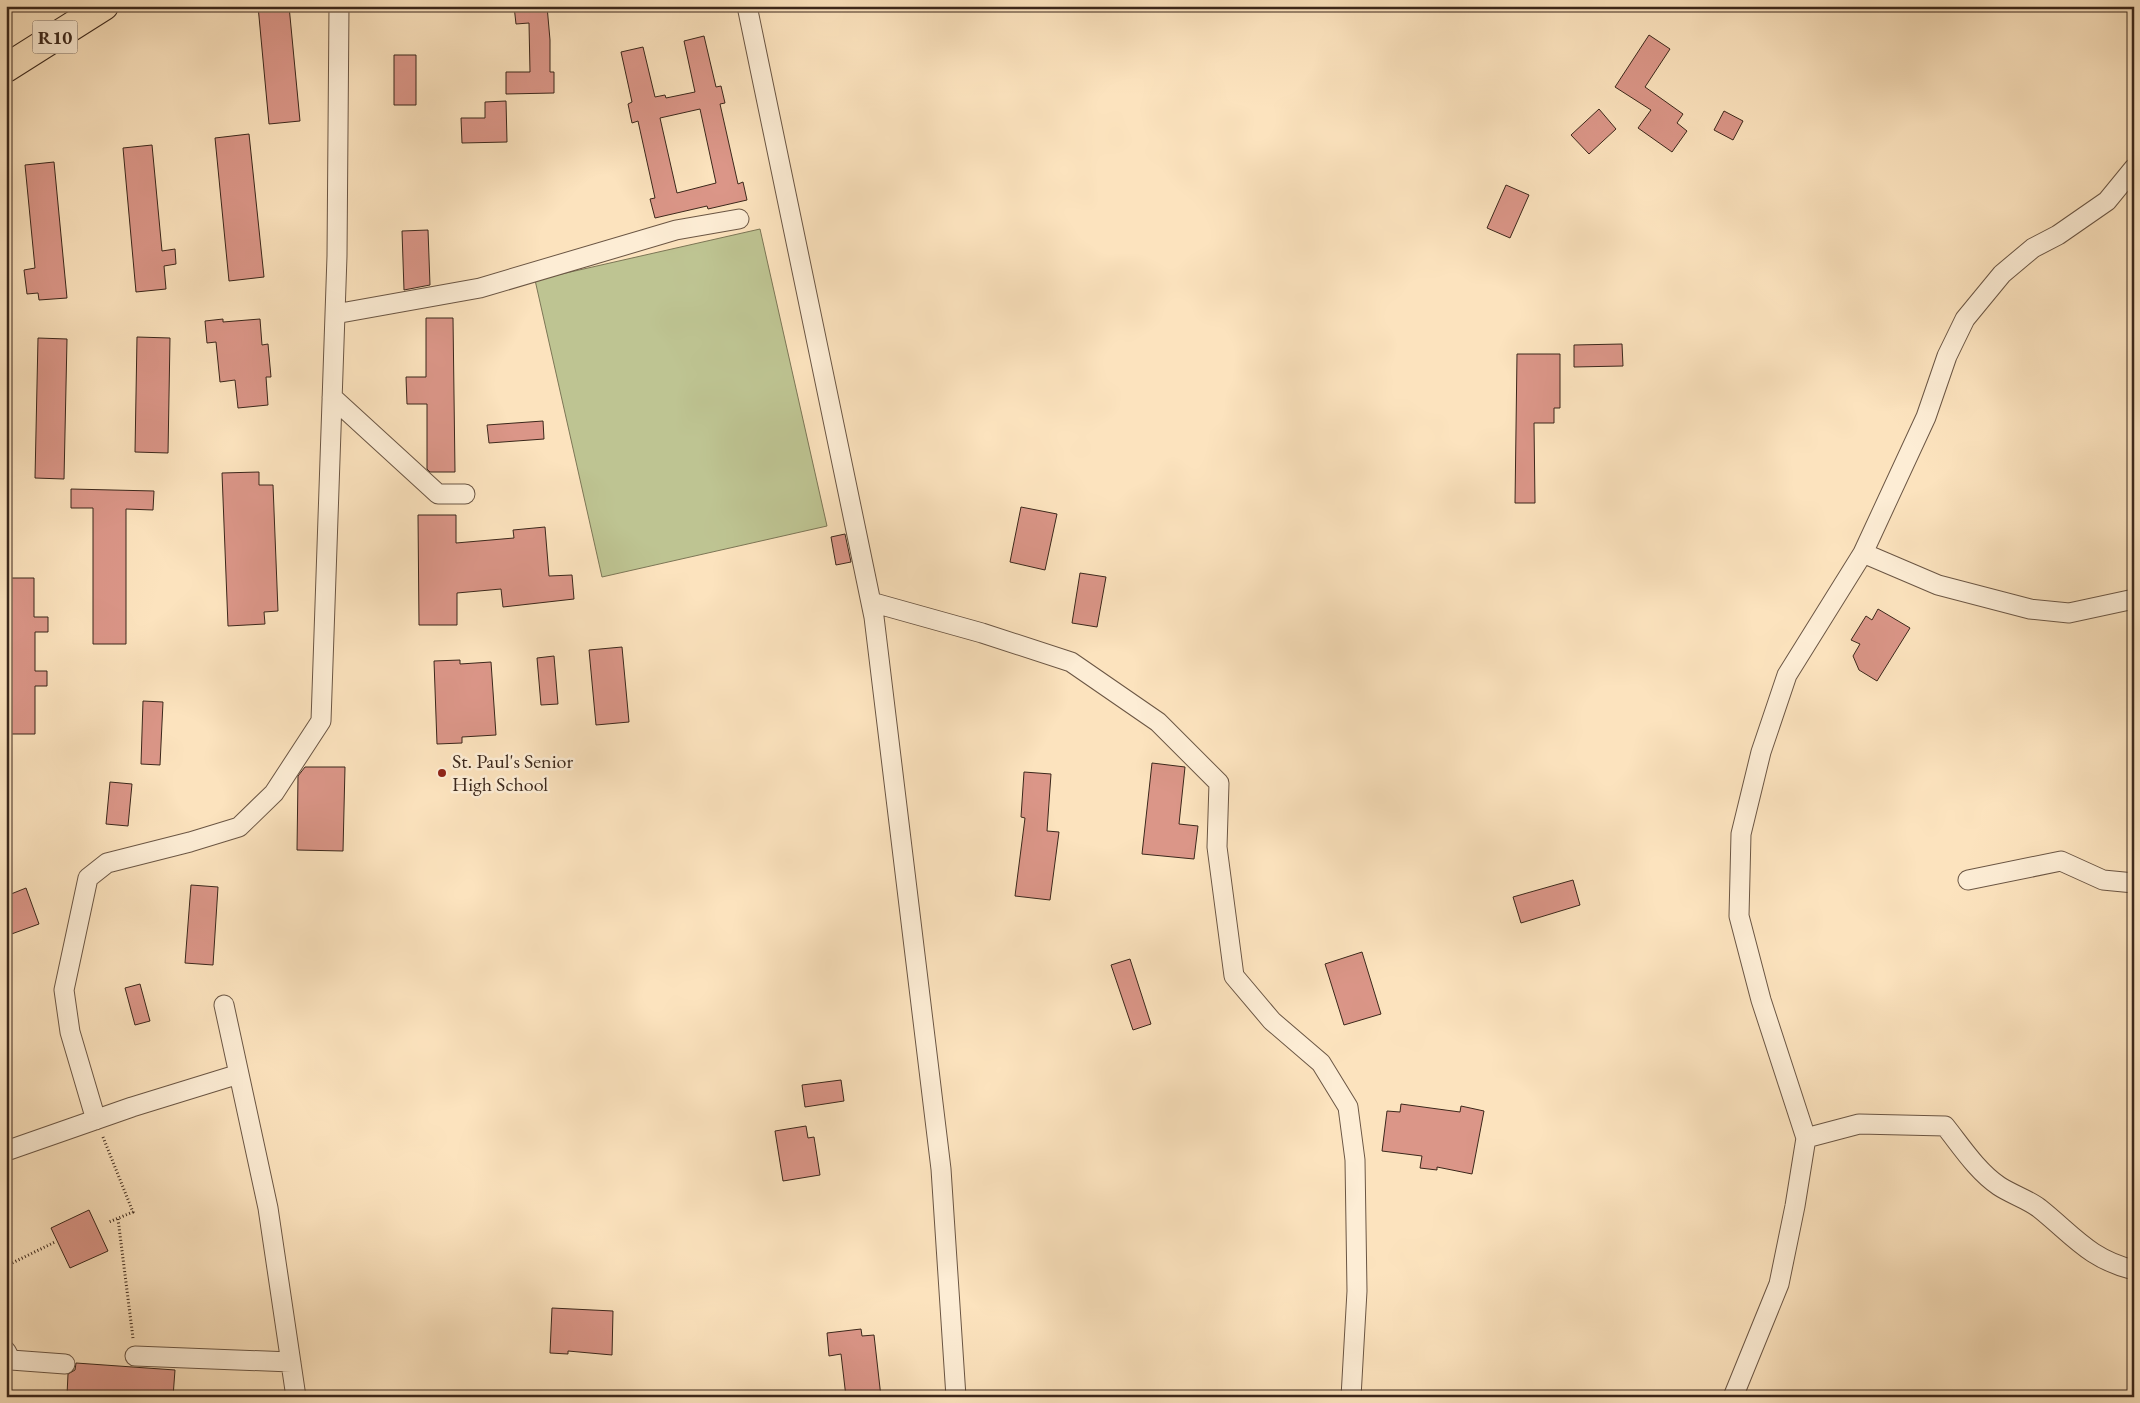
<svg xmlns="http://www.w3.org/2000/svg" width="2140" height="1403" font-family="'EB Garamond',serif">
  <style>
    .green { fill: #bec492; stroke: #7c7656 }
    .building { fill: #db9688; stroke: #3b271b; fill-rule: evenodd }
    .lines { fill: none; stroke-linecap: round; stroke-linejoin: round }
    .minor-casing { stroke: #6b5644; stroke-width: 21 }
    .primary-casing { stroke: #3b271b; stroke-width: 30 }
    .path { stroke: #3b271b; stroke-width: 3; stroke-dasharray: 1 2.5; stroke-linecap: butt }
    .minor { stroke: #fdedd5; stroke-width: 19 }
    .primary { stroke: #fce3be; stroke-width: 28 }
    .poi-dot { fill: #8f2418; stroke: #fdedd5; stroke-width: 2 }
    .labels { text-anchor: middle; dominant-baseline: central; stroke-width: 5; stroke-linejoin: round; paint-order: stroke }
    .shield { fill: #fdedd5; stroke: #756253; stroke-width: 1 }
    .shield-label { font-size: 19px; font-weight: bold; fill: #3b271b }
    .poi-label { font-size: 20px; fill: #3b271b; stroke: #fdedd5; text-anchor: start }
  </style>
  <rect width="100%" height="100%" fill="#fce3be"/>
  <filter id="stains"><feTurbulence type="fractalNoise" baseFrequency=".004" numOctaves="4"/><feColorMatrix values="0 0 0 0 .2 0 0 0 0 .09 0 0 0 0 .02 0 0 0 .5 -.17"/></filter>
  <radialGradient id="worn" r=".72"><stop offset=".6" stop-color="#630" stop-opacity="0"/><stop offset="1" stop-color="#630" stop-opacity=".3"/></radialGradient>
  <path class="green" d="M760 229 827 526 602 577 535 280Z"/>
  <path class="building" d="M258 6H289L300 121 269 124Z
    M514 6H547L550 40V72H554V93L506 94V72H530L529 23 516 24Z
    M1649 35 1670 49 1645 87 1683 114 1677 123 1687 131 1672 152 1638 128 1651 110 1615 87Z
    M704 36 716 87 721 86 725 103 720 104 738 184 743 182 747 200 708 209 707 206 655 218 650 199 655 198 638 121 632 123 628 104 632 102 621 52 643 47 655 97 665 95 666 98 695 92 684 41ZM700 109 716 183 677 193 660 118Z
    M394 55H416V105H394Z
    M506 101 507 142 462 143 461 118H485V102Z
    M1599 109 1616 129 1589 154 1571 135Z
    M1724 111 1743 121 1733 140 1714 130Z
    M249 134 264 277 229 281 215 138Z
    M152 145 162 251 175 249 176 264 164 266 166 289 136 292 123 148Z
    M54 162 67 298 39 300 38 293 27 294 24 270 35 268 25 165Z
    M1506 185 1529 195 1510 238 1487 228Z
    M428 230 430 285 404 290 402 231Z
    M426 318H453L455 472H430L427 469V404H407L406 377H426Z
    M223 319V322L260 319 262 345 268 344 271 377H266L268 405 238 408 235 380 220 382 216 342 207 343 205 321Z
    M137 337 170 338 168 453 135 452Z
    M38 338 67 339 64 479 35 478Z
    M1622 344 1623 366 1574 367V345Z
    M1517 354H1560V408H1554V423H1534L1535 503H1515Z
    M543 421 544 439 489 443 487 425Z
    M259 472V485H273L278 611 264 612 265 624 228 626 222 473Z
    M71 489 154 491 153 510 126 509V644H93V508H71Z
    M1021 507 1057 514 1045 570 1010 562Z
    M418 515H456V543L514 538 513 530 545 527 549 576 572 575 574 599 503 607 501 589 457 593V625H419Z
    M845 534 851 562 836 565 831 537Z
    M1080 573 1106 577 1097 627 1072 623Z
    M7 578H34V617H48V632H35V671H47V686H35V734H6Z
    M1878 609 1910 628 1877 681 1859 670 1853 656 1860 644 1851 640 1866 616 1872 620Z
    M622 647 629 722 596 725 589 650Z
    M554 656 558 704 541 705 537 658Z
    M460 660V664L491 662 496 735 462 737V743L437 744 434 661Z
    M143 701 163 702 160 765 141 764Z
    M1152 763 1185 767 1179 824 1198 826 1194 859 1142 854Z
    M305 767H345L343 851 297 850 298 776Z
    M1024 772 1051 774 1047 831 1059 832 1050 900 1015 896 1025 818 1021 817Z
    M110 782 132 784 128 826 106 824Z
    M1573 880 1580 905 1521 923 1513 897Z
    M191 885 218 887 213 965 185 963Z
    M26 888 39 924 6 936V896Z
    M1362 952 1381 1014 1344 1025 1325 964Z
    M1130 959 1151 1024 1133 1030 1111 965Z
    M140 984 150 1021 135 1025 125 988Z
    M841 1080 844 1101 805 1107 802 1085Z
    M1401 1104 1460 1112 1461 1106 1484 1111 1472 1174 1437 1167V1170L1420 1168 1422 1156 1382 1151 1387 1111 1400 1112Z
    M806 1126 808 1138 814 1137 820 1175 783 1181 775 1131Z
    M89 1210 108 1251 70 1268 51 1228Z
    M552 1308 613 1311 612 1355 568 1351V1354L550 1353Z
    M861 1329 862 1336 874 1335 881 1397H846L841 1354 829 1356 827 1333Z
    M76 1363 175 1370 173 1397 67 1395 68 1374 75 1370Z"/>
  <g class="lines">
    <defs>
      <path id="minor" d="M747 6 874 617 941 1169 956 1397
        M335 314 480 288 676 230 739 219
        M332 397 438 494H465
        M1863 553 1938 585 2030 609 2069 613 2134 599
        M871 602 982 633 1071 662 1158 722 1219 783 1217 847 1234 976 1272 1021 1321 1063 1348 1107 1355 1160 1357 1291 1351 1397
        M1968 880 2061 861 2103 880 2134 883
        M224 1005 268 1208 296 1397
        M96 1120 70 1032 64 990 88 878 107 863 190 842 239 827 274 793 321 721 337 256 339 6
        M1806 1138 1859 1124 1945 1126C1961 1146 1977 1171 1999 1186 2011 1194 2027 1199 2039 1208 2073 1235 2089 1259 2134 1270
        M6 1151 132 1107 239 1074
        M6 1351 11 1360 65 1364
        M135 1356 291 1362
        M1733 1397 1779 1284 1795 1206 1806 1138 1761 1000 1739 916 1741 834 1761 752 1787 675 1863 553 1926 417 1947 356 1965 319 2002 274 2033 248 2058 235 2107 201 2134 168"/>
      <path id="primary" d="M6 68 104 6"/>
    </defs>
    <use href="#minor" class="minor-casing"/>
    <use href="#primary" class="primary-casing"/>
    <path class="path" d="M103 1137 133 1212 109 1222
      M118 1219 133 1338
      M6 1266 55 1242"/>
    <use href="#minor" class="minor"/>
    <use href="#primary" class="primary"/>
  </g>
  <circle class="poi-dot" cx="442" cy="773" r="5"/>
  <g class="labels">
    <rect class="shield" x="32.5" y="20.5" width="45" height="33" rx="4"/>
    <g class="shield-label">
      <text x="55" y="37">R10</text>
    </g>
    <g class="poi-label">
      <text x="452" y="761">St. Paul's Senior<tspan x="452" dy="23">High School</tspan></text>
    </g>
  </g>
  <rect width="2140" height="1403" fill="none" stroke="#fce3be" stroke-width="25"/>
  <rect x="8" y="8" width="2125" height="1388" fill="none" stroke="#3b271b" stroke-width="2.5"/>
  <rect x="12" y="12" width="2115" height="1378" fill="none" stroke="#3b271b"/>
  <rect width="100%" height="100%" filter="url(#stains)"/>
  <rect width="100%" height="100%" fill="url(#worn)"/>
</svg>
